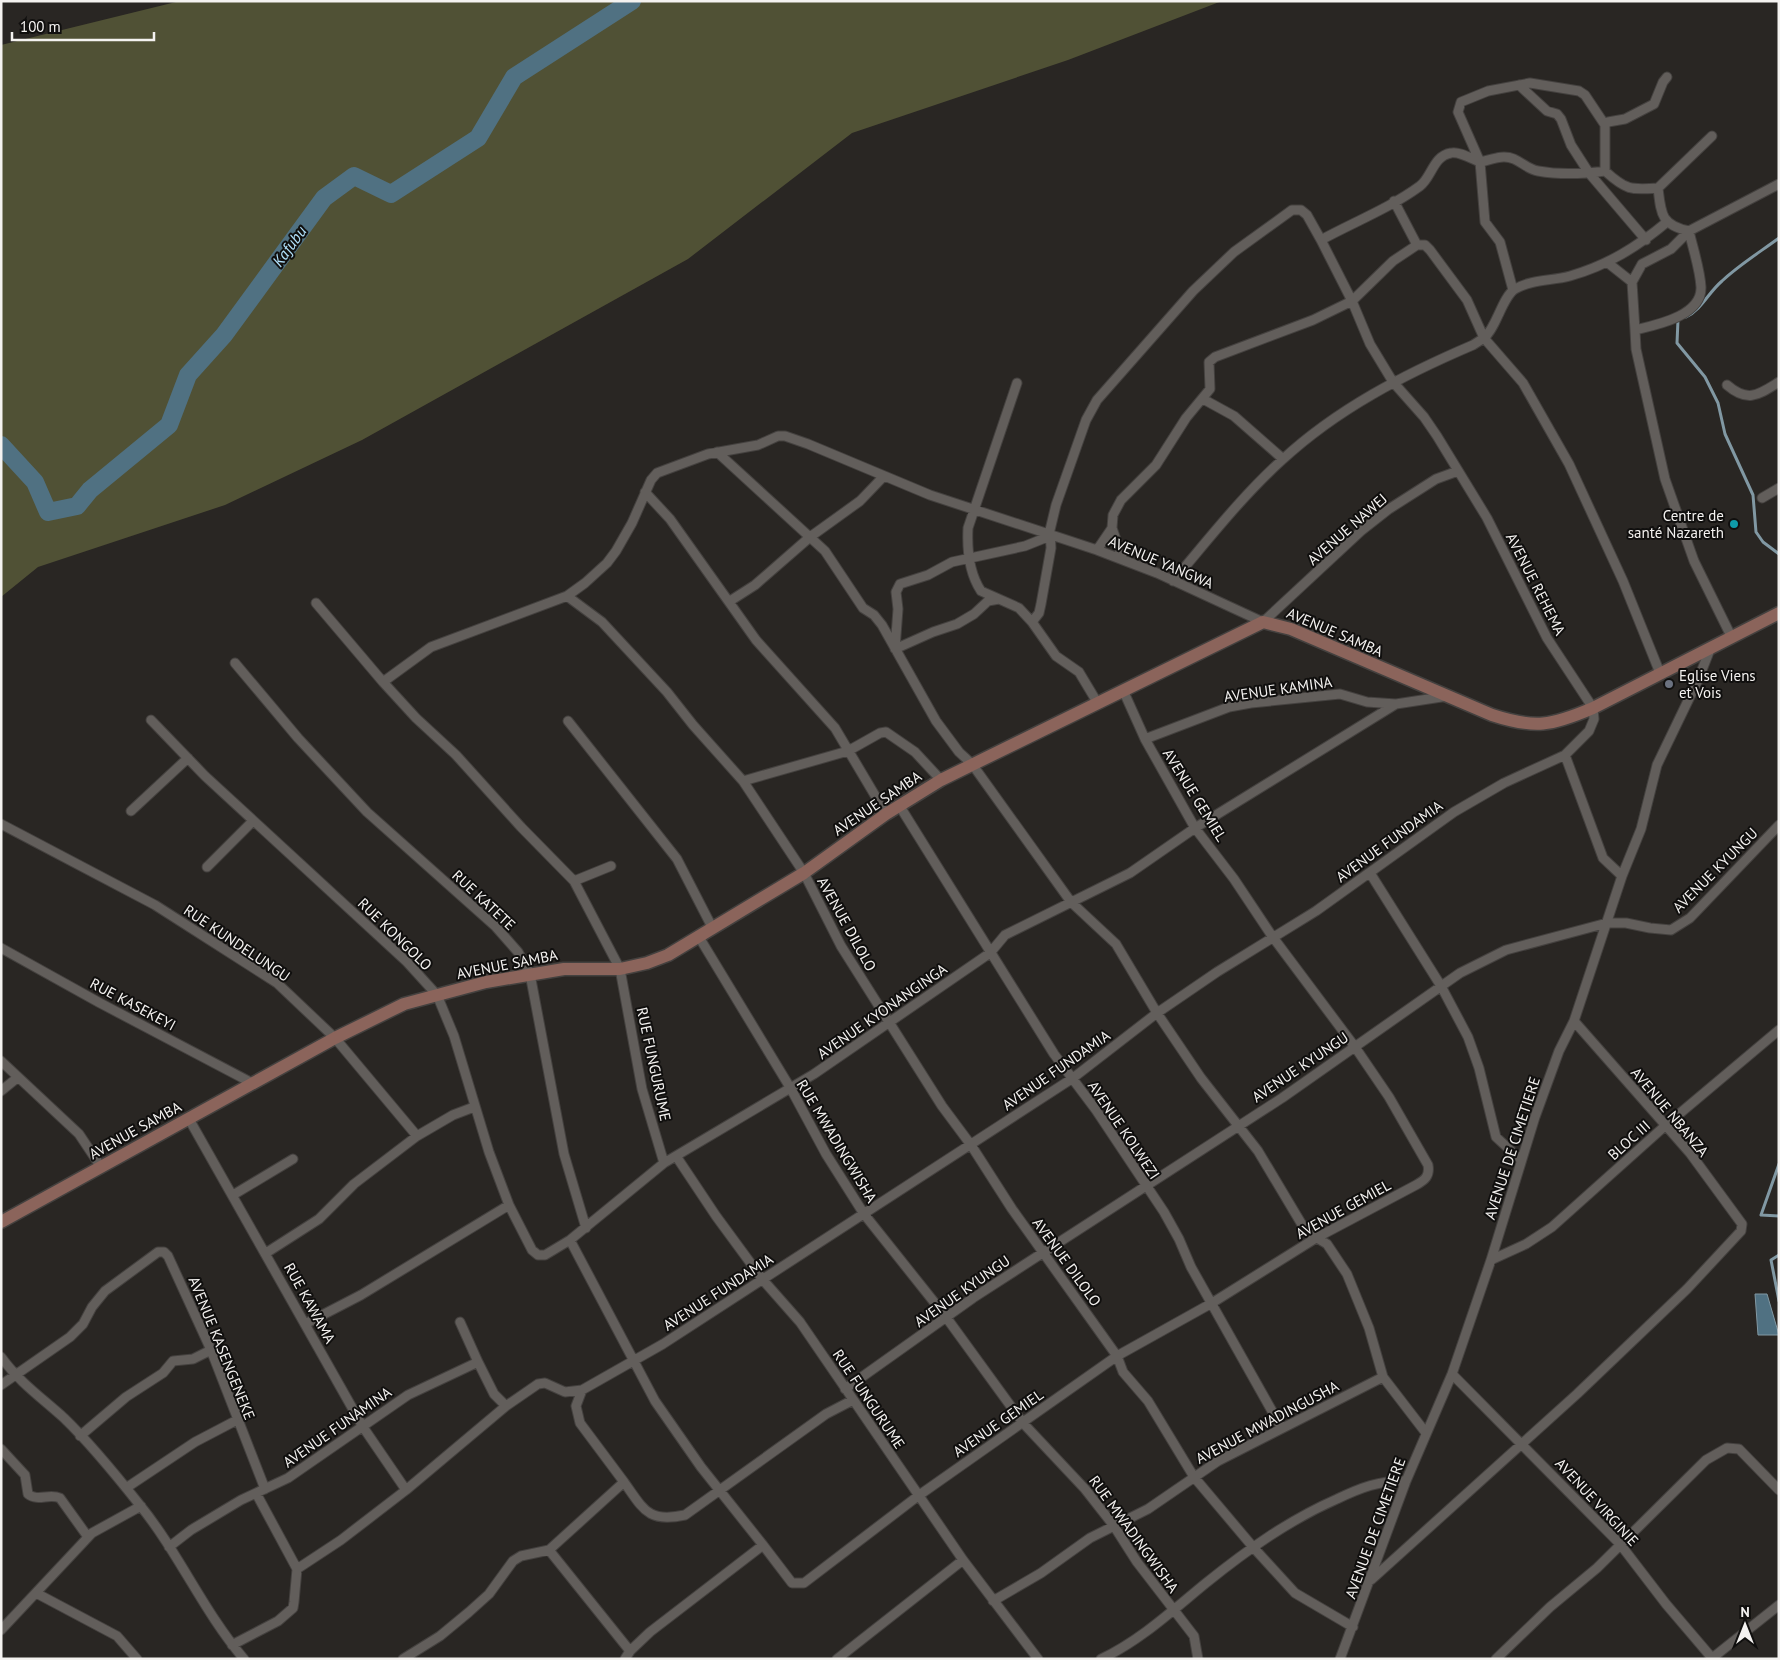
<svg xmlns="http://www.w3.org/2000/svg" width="1780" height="1660" font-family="'PT Sans',sans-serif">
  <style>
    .green { fill: #505135 }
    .water { fill: #507182; stroke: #8198a3 }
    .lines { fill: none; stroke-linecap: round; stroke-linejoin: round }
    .stream { stroke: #8198a3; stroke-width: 3 }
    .river { stroke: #507182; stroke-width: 18 }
    .street-casing { stroke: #44413f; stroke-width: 11 }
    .secondary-casing { stroke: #44413f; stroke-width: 15 }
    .street { stroke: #625e5b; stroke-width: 9 }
    .secondary { stroke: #8b645b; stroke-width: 12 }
    .culture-dot { fill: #0f9aa8; stroke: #100f0e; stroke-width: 2 }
    .worship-dot { fill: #6b7280; stroke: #100f0e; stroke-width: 2 }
    .labels { text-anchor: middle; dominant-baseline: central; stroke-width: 4; stroke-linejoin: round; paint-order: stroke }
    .poi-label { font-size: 15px; fill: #f4f2f0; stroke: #100f0e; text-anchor: end }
    .street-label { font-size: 15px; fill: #f4f2f0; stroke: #100f0e }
    .water-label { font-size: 16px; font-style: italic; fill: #b1e1fb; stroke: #100f0e }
  </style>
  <rect width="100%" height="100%" fill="#292623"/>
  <path class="green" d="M180 1H1222L1068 60 852 133 688 259 362 440 225 505 38 567 1 597V45Z"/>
  <path class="water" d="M1755 1294H1767L1779 1335H1758Z"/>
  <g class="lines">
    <path class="stream" d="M1686 317C1702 309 1708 293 1722 281 1739 265 1760 252 1779 238
      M1678 320 1677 343 1705 377 1718 403 1725 434 1753 495 1756 532 1763 542 1779 554
      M1779 1164 1761 1215 1779 1216
      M1779 1255 1771 1260 1779 1301"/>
    <path class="river" d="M1 445 35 482 48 512 77 506 90 490 169 425 188 375 224 335 324 198 354 176 391 194 478 138 514 77 632 1"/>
    <defs>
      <path id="street" d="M1519 85 1547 111 1557 114 1561 119 1571 145 1589 173 1646 240
        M1605 125 1585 95 1579 91 1530 83 1488 91 1461 102 1458 112 1480 162C1491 160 1502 154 1514 159 1523 163 1528 169 1538 171 1560 175 1583 174 1605 171
        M1712 136 1658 188C1661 214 1661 225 1689 231 1693 249 1700 269 1701 287 1702 316 1656 325 1635 330L1636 349 1665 479 1694 561 1731 636
        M1658 188C1630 190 1626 190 1605 171V125L1608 122 1625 119 1654 104 1663 82 1667 77
        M1321 240C1354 222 1390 208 1420 186 1432 177 1433 156 1451 153 1459 151 1472 159 1480 162L1485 222 1500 242 1513 290
        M1417 245 1393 261 1352 301 1313 320 1215 357 1209 362 1210 389 1186 418 1156 465 1121 500 1113 515 1112 528 1097 550 1157 573 1263 622 1361 531 1389 509 1436 479 1458 471
        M1608 263 1632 282
        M1635 330 1632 282 1642 264 1671 249 1689 231 1779 184
        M1017 383 968 528C967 548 969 573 981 591L1019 608 1032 622 1056 656 1079 672 1097 702
        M1727 385C1748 403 1758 395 1779 382
        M1203 399 1234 416 1283 459
        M717 452 825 551 863 608 874 615 882 625 936 721 959 752 972 764 1071 902 1116 944 1157 1013 1201 1078 1258 1151 1304 1228 1312 1235 1327 1244 1347 1274 1369 1328 1383 1377 1426 1433
        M645 492 670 519 756 640 835 728 886 814
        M1762 498 1779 488
        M1112 528 1123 560
        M1173 581C1208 540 1242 496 1282 460 1337 409 1405 374 1473 345L1484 338 1467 300 1430 250 1425 245H1417L1394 201
        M567 596 602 622 667 692 693 725 743 781 804 873 841 946 942 1106 971 1145 1012 1209 1117 1356 1123 1372 1148 1401 1194 1477 1253 1547 1295 1593 1353 1627
        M999 599 988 601 974 614 957 624 933 632 895 649 898 609 896 592 900 584 928 575 952 562 1025 546 1050 536
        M730 601 755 585 810 537 860 501 884 476
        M316 603 383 682 431 647 567 596 585 583 607 563 616 551 632 523 651 480 657 473 708 454 758 445 778 436H785L808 444 930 495 1097 550
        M235 663 298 738 367 812 496 927 518 952 530 974 564 1154 586 1228
        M1660 673 1623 581 1569 464 1523 383 1484 338C1497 327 1502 297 1515 289 1532 279 1552 281 1570 276 1608 265 1637 247 1667 222
        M383 682 416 718 456 755 521 827 574 881 611 866
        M151 720 205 776 407 962 437 995 454 1036 489 1152 509 1205 532 1250 538 1255H545L570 1240 664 1163 814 1074 990 953 1005 935 1130 873 1195 828 1396 704
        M568 721 677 859 713 929
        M1145 739 1229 707 1251 703 1340 694 1367 702 1396 704 1448 696
        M1565 755 1603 858 1622 876
        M743 781 848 751 880 733 886 732 915 752 941 780
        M899 805 1054 1054 1096 1110 1164 1212 1179 1239 1191 1267 1281 1427
        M131 811 188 758
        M1 824 155 905 277 983 335 1038 417 1136
        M207 867 253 821
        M1370 873 1441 986 1468 1037 1479 1068 1496 1137 1521 1160
        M574 881 620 969 642 1089 664 1163
        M699 937 791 1089 826 1154 864 1214 946 1317 1023 1423 1085 1489 1114 1526 1137 1562 1194 1636 1198 1659
        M1 948 100 1003 254 1084
        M1 1061 79 1134 101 1167
        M1 1091 17 1078
        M189 1119 363 1427 406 1490 341 1540 297 1569
        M676 1156 716 1216 763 1280 800 1322 963 1560 1038 1659
        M233 1195 293 1159
        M570 1240 655 1401 701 1467 763 1545
        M266 1253 319 1219 354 1184 417 1136 453 1115 474 1107
        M1491 1260 1526 1244 1552 1227 1666 1125 1779 1030
        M460 1322 478 1362
        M305 1324 361 1295 509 1205
        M1 1357C19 1382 42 1398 64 1418 91 1444 116 1475 139 1504 179 1553 203 1611 244 1659
        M1452 1374 1620 1544 1666 1604 1712 1658
        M1 1385 70 1337 83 1324 92 1307 105 1291 158 1252H164L168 1256 211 1350 265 1489
        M845 1389 973 1298 1282 1098 1460 973 1506 950 1607 923H1626L1650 928 1671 930 1690 918 1779 825
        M80 1436 126 1397 163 1373 173 1361 193 1359 211 1350
        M1 1449 25 1475 28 1494C38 1502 49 1493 60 1498L88 1537
        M624 1482C644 1510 648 1523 685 1515L826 1414 853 1400
        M126 1488 195 1442 237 1420
        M406 1490 506 1406 538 1384 545 1383 565 1392 582 1390 663 1344 1073 1078 1157 1013 1217 972 1316 911 1454 812 1504 783 1565 755 1589 731 1594 719 1593 708 1547 638 1487 518 1437 436 1424 417 1393 382 1370 344 1352 301 1321 240 1307 215 1301 210H1292L1234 252 1193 291 1097 400 1086 420 1056 505 1050 530 1051 548 1041 604 1039 613 1032 622
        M169 1547 191 1530 241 1500 288 1478 408 1395 478 1362 494 1394 506 1406
        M549 1550 630 1651
        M1371 1580 1577 1394 1687 1289 1741 1231 1742 1224 1690 1153 1574 1021
        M36 1593 117 1636 137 1659
        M993 1601 1041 1573 1090 1538 1148 1509 1218 1461 1383 1377
        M1 1630 92 1533 141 1506
        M232 1645 278 1621 293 1608 294 1602 297 1569 256 1493
        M403 1659 440 1636 469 1612 489 1594 513 1561 521 1556 549 1550 624 1482 580 1423 576 1406 582 1390
        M625 1659 630 1651 650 1632 763 1545 792 1583H804L918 1496 1117 1356 1212 1303 1316 1238 1416 1185C1425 1180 1430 1176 1428 1165L1389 1097 1355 1047 1272 936 1234 879 1195 828 1145 739 1123 690
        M837 1659 963 1560
        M1101 1659C1140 1641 1174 1609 1206 1583 1247 1550 1289 1520 1337 1499 1360 1488 1380 1480 1406 1481
        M1340 1659 1406 1481 1452 1374 1491 1260 1535 1117 1559 1051 1574 1021 1622 876 1641 829 1657 765 1698 680 1711 647
        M1496 1659 1550 1607 1597 1568 1706 1460 1727 1448 1739 1449 1779 1490
        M1711 1659 1779 1605"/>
      <path id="secondary" d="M1 1222 335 1038 404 1004 486 982 564 969H620L647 963 668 955 804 873 886 814 941 780 1263 622 1291 629 1492 715C1535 729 1551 726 1593 708L1779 613"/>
    </defs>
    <use href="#street" class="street-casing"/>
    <use href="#secondary" class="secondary-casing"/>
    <use href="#street" class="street"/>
    <use href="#secondary" class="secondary"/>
  </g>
  <circle class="culture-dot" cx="1734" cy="524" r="5"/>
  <circle class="worship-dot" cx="1669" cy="684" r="5"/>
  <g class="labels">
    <g class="poi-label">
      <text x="1724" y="515">Centre de<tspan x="1724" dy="17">santé Nazareth</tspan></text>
      <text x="1679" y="675" text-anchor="start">Eglise Viens<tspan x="1679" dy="17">et Vois</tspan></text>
    </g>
    <g class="street-label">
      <text transform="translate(1347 529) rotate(-41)">AVENUE NAWEJ</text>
      <text transform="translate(1161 562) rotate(23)">AVENUE YANGWA</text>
      <text transform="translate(1536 584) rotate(63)">AVENUE REHEMA</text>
      <text transform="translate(1335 632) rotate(23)">AVENUE SAMBA</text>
      <text transform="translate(1278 689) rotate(-8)">AVENUE KAMINA</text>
      <text transform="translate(1195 795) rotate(58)">AVENUE GEMIEL</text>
      <text transform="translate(877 803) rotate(-34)">AVENUE SAMBA</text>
      <text transform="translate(1389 841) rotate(-36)">AVENUE FUNDAMIA</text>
      <text transform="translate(1715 870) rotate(-45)">AVENUE KYUNGU</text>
      <text transform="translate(484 900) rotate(43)">RUE KATETE</text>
      <text transform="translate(847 924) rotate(61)">AVENUE DILOLO</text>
      <text transform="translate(395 934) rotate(44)">RUE KONGOLO</text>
      <text transform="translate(237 943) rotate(34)">RUE KUNDELUNGU</text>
      <text transform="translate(507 964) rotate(-11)">AVENUE SAMBA</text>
      <text transform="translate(133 1004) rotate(28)">RUE KASEKEYI</text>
      <text transform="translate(882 1011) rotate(-35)">AVENUE KYONANGINGA</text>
      <text transform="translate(654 1064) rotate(78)">RUE FUNGURUME</text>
      <text transform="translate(1300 1067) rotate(-34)">AVENUE KYUNGU</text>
      <text transform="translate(1056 1070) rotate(-35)">AVENUE FUNDAMIA</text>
      <text transform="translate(1670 1112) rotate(50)">AVENUE NBANZA</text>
      <text transform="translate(135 1130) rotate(-29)">AVENUE SAMBA</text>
      <text transform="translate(1124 1130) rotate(56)">AVENUE KOLWEZI</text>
      <text transform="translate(1629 1140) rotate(-42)">BLOC III</text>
      <text transform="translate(837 1141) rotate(59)">RUE MWADINGWISHA</text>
      <text transform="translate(1512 1148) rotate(-72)">AVENUE DE CIMETIERE</text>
      <text transform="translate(1343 1209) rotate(-29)">AVENUE GEMIEL</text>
      <text transform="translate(1067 1262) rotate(54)">AVENUE DILOLO</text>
      <text transform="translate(962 1291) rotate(-35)">AVENUE KYUNGU</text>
      <text transform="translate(718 1292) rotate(-33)">AVENUE FUNDAMIA</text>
      <text transform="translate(310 1303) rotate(61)">RUE KAWAMA</text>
      <text transform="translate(222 1348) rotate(68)">AVENUE KASENGENEKE</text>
      <text transform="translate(869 1399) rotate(56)">RUE FUNGURUME</text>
      <text transform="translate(1267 1422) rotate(-28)">AVENUE MWADINGUSHA</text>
      <text transform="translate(998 1423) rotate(-35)">AVENUE GEMIEL</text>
      <text transform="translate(337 1427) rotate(-35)">AVENUE FUNAMINA</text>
      <text transform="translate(1597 1502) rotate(47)">AVENUE VIRGINIE</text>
      <text transform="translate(1375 1528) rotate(-70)">AVENUE DE CIMETIERE</text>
      <text transform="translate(1134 1534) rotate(54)">RUE MWADINGWISHA</text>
    </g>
    <g class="water-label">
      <text transform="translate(289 246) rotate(-54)">Kafubu</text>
    </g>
  </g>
  <rect width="1780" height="1660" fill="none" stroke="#f4f2f0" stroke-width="5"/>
  <g transform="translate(1745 1625)" stroke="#100f0e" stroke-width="4" paint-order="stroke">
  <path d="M0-4L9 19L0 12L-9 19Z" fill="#f4f2f0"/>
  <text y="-8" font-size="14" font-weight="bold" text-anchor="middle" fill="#f4f2f0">N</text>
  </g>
  <path d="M12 32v8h142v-8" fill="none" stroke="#f4f2f0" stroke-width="2.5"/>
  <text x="20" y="32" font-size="15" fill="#f4f2f0" stroke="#100f0e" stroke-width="4" paint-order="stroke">100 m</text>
</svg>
